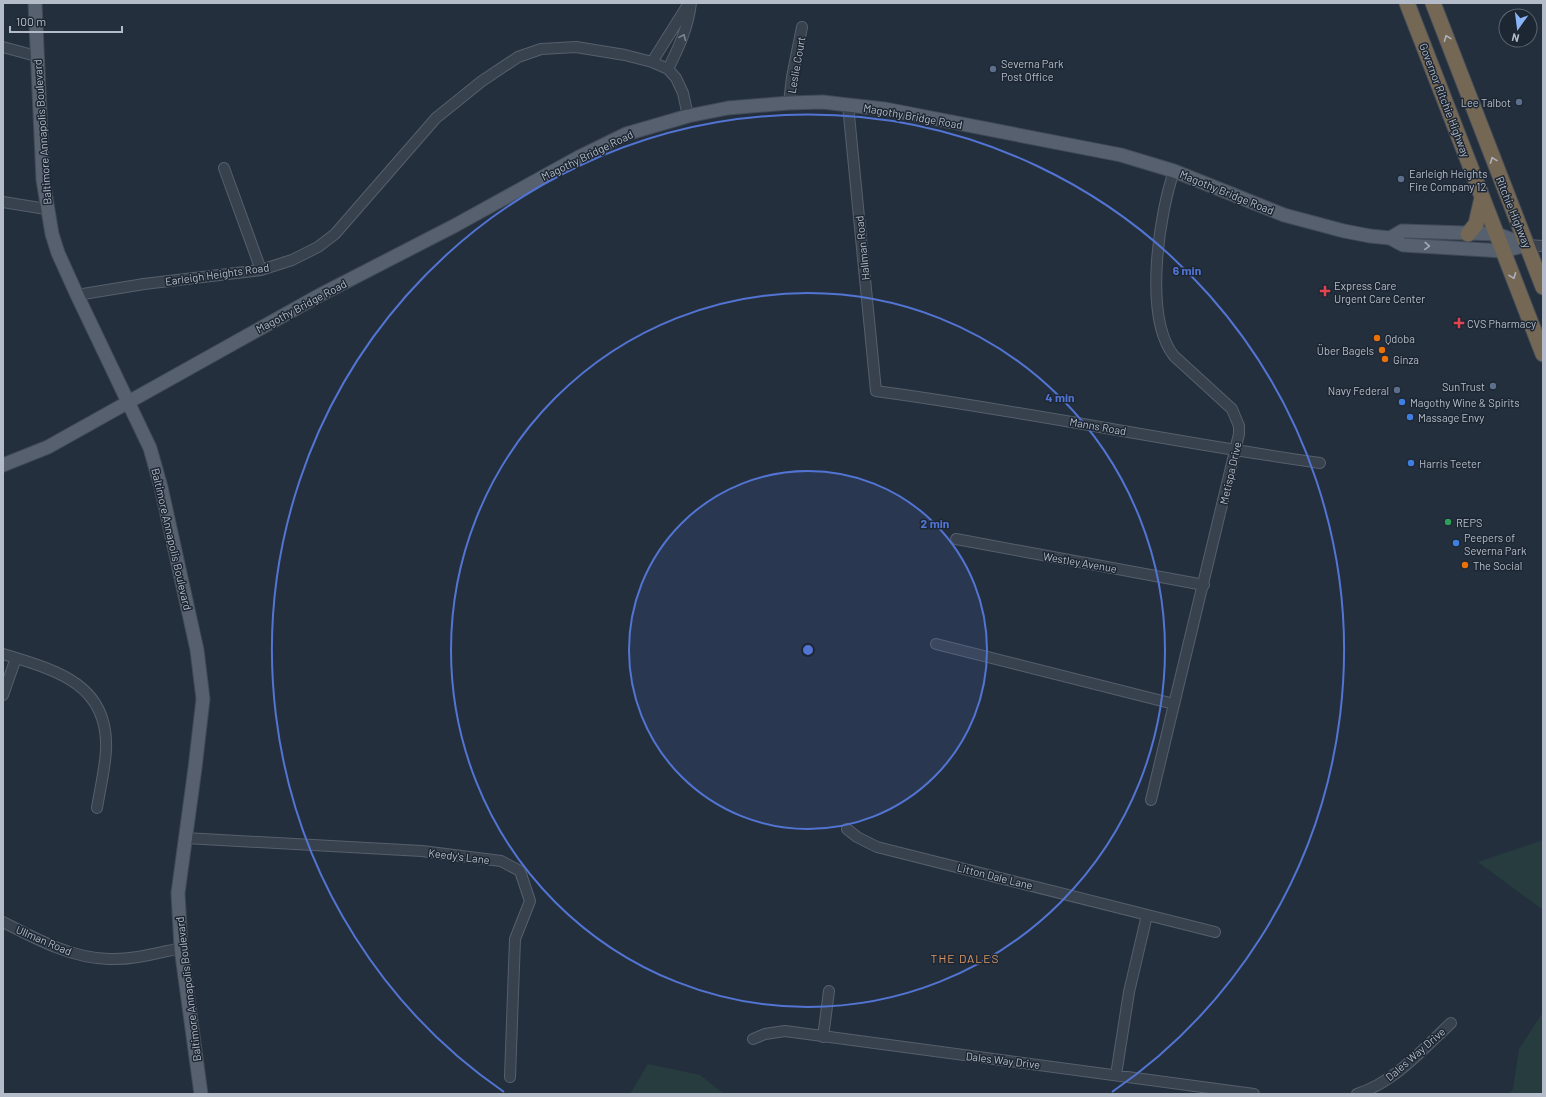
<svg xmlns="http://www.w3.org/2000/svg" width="1546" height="1097" font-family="Barlow,sans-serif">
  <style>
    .green { fill: #263c3f }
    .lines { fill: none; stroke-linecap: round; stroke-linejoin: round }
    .minor-casing { stroke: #565f6c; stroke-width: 12 }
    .major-casing { stroke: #414a57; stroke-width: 15 }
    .highway-casing { stroke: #434c59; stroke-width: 17 }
    .minor { stroke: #38414e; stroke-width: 10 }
    .major { stroke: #56606e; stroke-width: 13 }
    .highway { stroke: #746855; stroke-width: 15 }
    .oneway { stroke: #7c8592 }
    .oneway2 { stroke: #aeb4bd }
    .oneway3 { stroke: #a1aab7 }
    .ring { fill: none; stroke: #5274d3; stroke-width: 2 }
    .service-dot { fill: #5c6f8a; stroke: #1d2633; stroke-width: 1.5 }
    .health-dot { fill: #e0444e; stroke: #1d2633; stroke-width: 1.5 }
    .food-dot { fill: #e8710a; stroke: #1d2633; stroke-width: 1.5 }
    .shop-dot { fill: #3f7fe0; stroke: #1d2633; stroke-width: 1.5 }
    .leisure-dot { fill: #2e9e5b; stroke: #1d2633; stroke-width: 1.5 }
    .labels { text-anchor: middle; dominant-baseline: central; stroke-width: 3; stroke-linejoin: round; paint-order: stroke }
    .poi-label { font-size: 11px; fill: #b4bcc9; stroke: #1d2633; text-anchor: start }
    .street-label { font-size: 11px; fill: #b4bcc9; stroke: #1d2633 }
    .neighbourhood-label { font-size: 12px; letter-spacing: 1px; fill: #d59563; stroke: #1d2633 }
    .centre { fill: #5274d3; stroke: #1d2633; stroke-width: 2 }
    .ring-label { font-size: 12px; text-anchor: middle; font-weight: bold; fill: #5274d3; stroke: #1d2633; stroke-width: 3; stroke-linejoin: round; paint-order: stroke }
  </style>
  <rect width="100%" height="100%" fill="#242f3e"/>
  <path class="green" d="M1543 840V910L1478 862Z
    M1543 1012V1094H1508L1513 1089 1519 1049Z
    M648 1064 700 1075 724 1094H630Z"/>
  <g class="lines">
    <defs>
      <path id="minor" d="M3 47 36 56
        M652 62 689 3
        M668 69C679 47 688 28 691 3
        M789 103 792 77 802 27
        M848 105 876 391C1024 411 1172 442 1320 463
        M224 168 261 270
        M3 202 46 209
        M1527 245 1543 246
        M77 295 144 284 261 270 292 260 318 247 335 234 436 118 482 81 518 57 541 49 576 47 625 55 652 62 668 69 676 78 683 93 688 116
        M956 539 1204 585
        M936 644 1174 704
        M3 654C55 670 109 683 106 750 105 769 100 789 97 808
        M3 695 16 658
        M1151 800 1239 434V426L1232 409 1174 356C1143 317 1159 215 1174 171
        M847 829 857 837 877 847 1215 932
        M185 838 422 851 501 861 520 871 530 901 515 939 510 1077
        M3 922C36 939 71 958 109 959 133 960 157 953 181 948
        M823 1037 829 991
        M753 1039 765 1034 785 1031 1254 1094
        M1116 1075 1129 992 1147 915
        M1357 1094C1395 1082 1423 1049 1451 1023"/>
      <path id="major" d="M35 3 43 180 52 234 58 253 77 295 150 448 161 487 197 650 203 699 195 768 178 893 181 948 201 1094
        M1390 238 1402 231 1497 234 1527 245
        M3 465 48 447 320 295 454 226 579 157 626 134 688 116 728 108 789 103 823 102 848 105 885 109 1121 155 1174 171 1284 215 1344 231 1370 236 1390 238 1403 245 1503 251 1527 245"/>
      <path id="highway" d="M1407 3 1543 354
        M1433 3 1543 287
        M1468 234 1476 224 1482 198"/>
    </defs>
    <use href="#minor" class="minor-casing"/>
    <use href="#major" class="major-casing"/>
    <use href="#highway" class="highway-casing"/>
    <use href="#minor" class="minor"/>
    <use href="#major" class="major"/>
    <use href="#highway" class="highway"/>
  </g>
  <defs><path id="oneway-chevron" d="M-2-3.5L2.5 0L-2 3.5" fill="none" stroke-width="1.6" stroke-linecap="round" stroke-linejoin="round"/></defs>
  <use class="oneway" href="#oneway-chevron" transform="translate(683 37) rotate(-66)"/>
  <g class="oneway2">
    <use href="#oneway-chevron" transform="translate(1447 38) rotate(-111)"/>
    <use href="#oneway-chevron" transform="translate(1493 160) rotate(-111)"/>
    <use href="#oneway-chevron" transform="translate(1513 276) rotate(69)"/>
  </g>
  <use class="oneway3" href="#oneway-chevron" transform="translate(1427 246) rotate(2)"/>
  <circle cx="808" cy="650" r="179" fill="#5274d3" fill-opacity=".12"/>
  <g class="ring">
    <circle cx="808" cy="650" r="179"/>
    <circle cx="808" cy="650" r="357"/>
    <path d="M504 1092A536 536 0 1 1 1112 1092"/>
  </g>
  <g class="service-dot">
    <circle cx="993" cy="69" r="4"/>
    <circle cx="1519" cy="102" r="4"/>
    <circle cx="1401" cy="179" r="4"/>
    <circle cx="1493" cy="386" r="4"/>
    <circle cx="1397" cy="390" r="4"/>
  </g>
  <g class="health-dot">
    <path d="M1323 285h4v4h4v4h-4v4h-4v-4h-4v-4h4z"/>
    <path d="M1457 317h4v4h4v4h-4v4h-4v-4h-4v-4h4z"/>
  </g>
  <g class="food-dot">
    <circle cx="1377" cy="338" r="4"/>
    <circle cx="1382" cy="350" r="4"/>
    <circle cx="1385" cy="359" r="4"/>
    <circle cx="1465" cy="565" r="4"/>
  </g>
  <g class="shop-dot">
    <circle cx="1402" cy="402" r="4"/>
    <circle cx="1410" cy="417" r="4"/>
    <circle cx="1411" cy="463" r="4"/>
    <circle cx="1456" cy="543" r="4"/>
  </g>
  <circle class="leisure-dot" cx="1448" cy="522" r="4"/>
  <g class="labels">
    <g class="poi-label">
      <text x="1001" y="63">Severna Park<tspan x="1001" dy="13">Post Office</tspan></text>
      <text x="1511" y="102" text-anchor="end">Lee Talbot</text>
      <text x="1409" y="173">Earleigh Heights<tspan x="1409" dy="13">Fire Company 12</tspan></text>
      <text x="1334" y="285">Express Care<tspan x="1334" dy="13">Urgent Care Center</tspan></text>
      <text x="1467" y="323">CVS Pharmacy</text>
      <text x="1385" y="338">Qdoba</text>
      <text x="1374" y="350" text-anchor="end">Über Bagels</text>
      <text x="1393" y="359">Ginza</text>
      <text x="1485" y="386" text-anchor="end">SunTrust</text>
      <text x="1389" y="390" text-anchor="end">Navy Federal</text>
      <text x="1410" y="402">Magothy Wine &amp; Spirits</text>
      <text x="1418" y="417">Massage Envy</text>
      <text x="1419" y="463">Harris Teeter</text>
      <text x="1456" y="522">REPS</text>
      <text x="1464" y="537">Peepers of<tspan x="1464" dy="13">Severna Park</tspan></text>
      <text x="1473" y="565">The Social</text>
    </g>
    <g class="street-label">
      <text transform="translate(796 65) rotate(-80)">Leslie Court</text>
      <text transform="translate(1445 100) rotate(69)">Governor Ritchie Highway</text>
      <text transform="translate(913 116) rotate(10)">Magothy Bridge Road</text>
      <text transform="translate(42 132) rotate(-94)">Baltimore Annapolis Boulevard</text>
      <text transform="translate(587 155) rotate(-26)">Magothy Bridge Road</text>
      <text transform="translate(1227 192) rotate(22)">Magothy Bridge Road</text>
      <text transform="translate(1514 212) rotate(68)">Ritchie Highway</text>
      <text transform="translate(862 248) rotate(-96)">Hallman Road</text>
      <text transform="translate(217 274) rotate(-8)">Earleigh Heights Road</text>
      <text transform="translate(301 306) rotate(-28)">Magothy Bridge Road</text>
      <text transform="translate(1098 426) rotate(10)">Manns Road</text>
      <text transform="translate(1230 473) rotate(-77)">Metispa Drive</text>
      <text transform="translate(172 539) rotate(77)">Baltimore Annapolis Boulevard</text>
      <text transform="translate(1080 562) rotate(10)">Westley Avenue</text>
      <text transform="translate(459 856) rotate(7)">Keedy's Lane</text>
      <text transform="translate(995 876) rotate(14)">Litton Dale Lane</text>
      <text transform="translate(44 940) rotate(23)">Ullman Road</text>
      <text transform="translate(188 989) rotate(-97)">Baltimore Annapolis Boulevard</text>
      <text transform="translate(1415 1054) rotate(-41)">Dales Way Drive</text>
      <text transform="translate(1003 1060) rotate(7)">Dales Way Drive</text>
    </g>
    <g class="neighbourhood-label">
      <text x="965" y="958">THE DALES</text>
    </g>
  </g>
  <circle cx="808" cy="650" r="6" class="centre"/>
  <g class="ring-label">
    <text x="1187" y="275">6 min</text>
    <text x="1060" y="402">4 min</text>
    <text x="935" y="528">2 min</text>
  </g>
  <rect width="1546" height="1097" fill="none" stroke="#b4bcc9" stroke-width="8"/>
  <g transform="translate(1518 28) rotate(194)"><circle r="19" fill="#1d2633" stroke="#59626f"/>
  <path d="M0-3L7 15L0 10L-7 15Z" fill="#8ab4f8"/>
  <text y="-6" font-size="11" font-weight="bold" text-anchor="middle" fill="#b4bcc9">N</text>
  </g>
  <path d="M10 26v6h112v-6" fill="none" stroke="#b4bcc9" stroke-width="2"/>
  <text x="16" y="26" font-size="12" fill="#b4bcc9" stroke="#1d2633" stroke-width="3" paint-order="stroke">100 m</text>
</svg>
